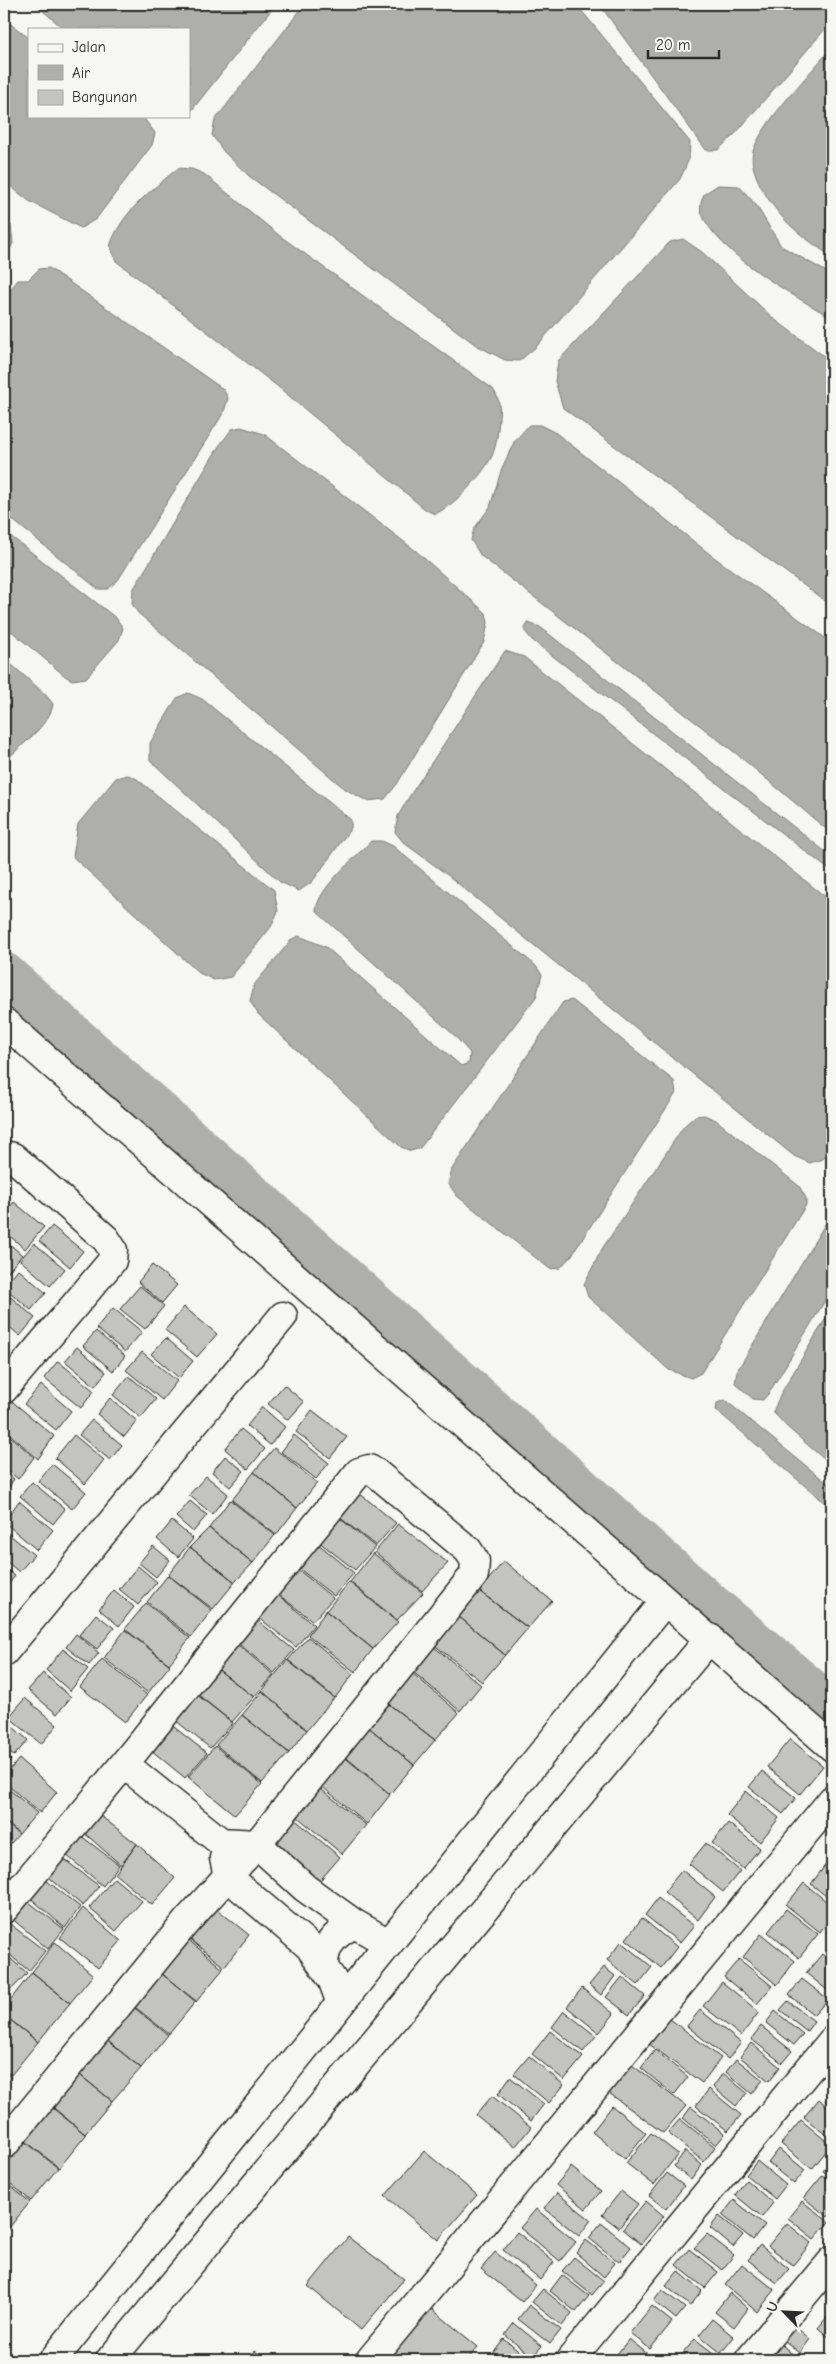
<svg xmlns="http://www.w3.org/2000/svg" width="836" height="2364" font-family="'Comic Neue',sans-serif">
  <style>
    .water { fill: #aeaeab; stroke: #7a7a78 }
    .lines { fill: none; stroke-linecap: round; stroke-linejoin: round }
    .river { stroke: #aeaeab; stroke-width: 42 }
    .building { fill: #c3c3c0; stroke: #2b2b2b }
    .minor-casing { stroke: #2b2b2b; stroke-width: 31 }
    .minor { stroke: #f6f6f2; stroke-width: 28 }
  </style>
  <rect width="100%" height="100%" fill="#f6f6f2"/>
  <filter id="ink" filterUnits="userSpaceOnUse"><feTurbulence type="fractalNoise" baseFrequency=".02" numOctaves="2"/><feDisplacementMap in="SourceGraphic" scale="10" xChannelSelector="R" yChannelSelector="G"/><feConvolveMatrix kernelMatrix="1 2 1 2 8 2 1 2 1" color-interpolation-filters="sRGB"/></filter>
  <g filter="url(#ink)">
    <path class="water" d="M35 4H276L192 110 189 111V29H64Z
      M305 4H576L690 142 689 159 680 179 536 347 519 361 505 360 476 345 249 176 224 152 212 135 215 120Z
      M599 4H832V21L736 133 718 150H706Z
      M4 19 29 38V116H142L155 133 152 145 96 219 81 228 29 201 4 181Z
      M832 47V257C819 248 804 238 792 227 776 213 747 174 753 151 763 121 811 73 832 47Z
      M178 168 192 169 204 174 280 236 493 389C500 400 500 406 499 418 498 431 497 444 492 456 482 476 455 505 435 514L426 510 277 386 116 261 110 246C122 211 151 191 178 168Z
      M718 185 739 186 756 205 781 246 832 275V318C796 297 716 253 701 212 699 207 702 199 704 194Z
      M4 219 11 225 13 243 4 261Z
      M683 239 702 252 774 319 832 362V606L563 408 555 381 558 361 670 242Z
      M49 268 223 389 228 398 224 412 118 580 108 589H98L4 513V297L18 280H28L39 269Z
      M529 425H540L556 433 711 555 832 643V834L738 755 481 556 471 540 474 529 490 507 502 468 514 442Z
      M241 427 264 434 416 551 486 613 488 623 484 642 397 784 385 799 367 801 345 789 138 613 132 604 133 590 219 446 232 429Z
      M4 531 116 618 123 628 119 640 86 678 72 680 65 676 4 625Z
      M528 623 540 627 832 857V872L532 640 524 630Z
      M505 651 524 657 832 902V1149L823 1159 810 1163 794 1156 445 873 404 843 395 832 398 816 409 797Z
      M4 658 45 694 53 704C51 724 18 748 4 762Z
      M188 693 202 699 351 820V828L312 882 299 891 280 882 150 760V743L177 698Z
      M128 775 137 779 274 890 278 911 271 927 231 977 214 980 199 973 73 857 78 824 116 778Z
      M371 841H382L393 846 536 966 542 975 536 997 420 1148 411 1151 401 1147 258 1014 250 1001 254 985 292 939 299 936 326 947 461 1066 469 1063 470 1053 455 1036 316 911C317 889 355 858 371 841Z
      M572 1000 674 1081 676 1093 572 1255 560 1268 550 1269 457 1196 448 1183 452 1169 563 1002Z
      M704 1115 716 1120 799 1186 806 1198V1205L701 1373 691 1378 669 1370 588 1297 584 1284 602 1249 684 1126 695 1116Z
      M825 1224 832 1225V1289L769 1393 763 1400 753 1399 735 1383 737 1371Z
      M832 1308V1466L787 1427 773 1412 780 1395Z
      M725 1400 832 1487V1509L716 1410 717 1403Z"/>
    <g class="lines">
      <path class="river" d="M4 973 711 1604 832 1707"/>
    </g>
    <path class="building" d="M14 1202 44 1227 25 1249 4 1231V1215Z
      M52 1226 83 1251 70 1267 39 1241Z
      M4 1239 22 1255 4 1277Z
      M34 1243 65 1269 50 1286 20 1260Z
      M152 1265 177 1285 162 1303 138 1282Z
      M18 1269 46 1293 31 1310 4 1287Z
      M140 1286 164 1306 145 1329 120 1309Z
      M5 1292 35 1318 20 1336 4 1322Z
      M184 1307 217 1334 197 1357 165 1330Z
      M113 1308 142 1332 125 1352 96 1328Z
      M96 1331 125 1356 113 1371 83 1346Z
      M166 1338 193 1361 179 1378 151 1354Z
      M77 1347 106 1372 95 1386 65 1361Z
      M142 1352 177 1381 162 1400 126 1370Z
      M58 1361 94 1391 81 1408 44 1378Z
      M129 1376 156 1399 141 1418 113 1395Z
      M41 1385 71 1411 56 1430 24 1404Z
      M284 1385 304 1402 288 1420 268 1404Z
      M8 1398 54 1436 38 1459 4 1429V1403Z
      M110 1398 137 1421 124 1437 97 1414Z
      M262 1407 285 1427 270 1445 247 1426Z
      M312 1410 347 1437 330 1458 296 1432Z
      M92 1420 122 1445 110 1460 79 1435Z
      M241 1429 265 1449 248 1469 225 1449Z
      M4 1431 34 1457 18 1479 4 1467Z
      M74 1435 104 1460 85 1484 55 1458Z
      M294 1435 329 1463 316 1479 281 1452Z
      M274 1448 317 1483 297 1508 254 1472Z
      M225 1456 244 1471 230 1487 212 1472Z
      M52 1464 86 1492 72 1509 38 1481Z
      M4 1471 14 1479 4 1494Z
      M254 1472 297 1508 276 1535 232 1500Z
      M206 1476 228 1494 212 1514 189 1495Z
      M32 1482 65 1509 53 1524 20 1496Z
      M353 1488 396 1523 376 1546 334 1513Z
      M230 1500 275 1535 253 1563 209 1528Z
      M19 1501 53 1530 37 1550 4 1522Z
      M190 1501 207 1515 193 1532 176 1517Z
      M332 1512 375 1547 355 1570 313 1537Z
      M172 1521 193 1539 178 1557 157 1539Z
      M398 1524 448 1563 422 1591 375 1552Z
      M209 1528 253 1563 235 1582 190 1547Z
      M4 1530 34 1555 19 1572 4 1559Z
      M311 1538 354 1573 334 1596 292 1563Z
      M153 1546 170 1560 156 1577 139 1563Z
      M190 1547 235 1582 213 1609 168 1575Z
      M373 1553 423 1593 397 1620 350 1582Z
      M504 1561 552 1601 528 1628 479 1591Z
      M290 1563 333 1598 313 1621 271 1589Z
      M138 1566 157 1582 138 1605 119 1589Z
      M4 1567 15 1576 4 1590Z
      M168 1575 212 1610 191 1637 147 1602Z
      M349 1582 398 1622 373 1649 326 1611Z
      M114 1590 134 1607 119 1626 99 1609Z
      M272 1590 314 1625 296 1647 254 1614Z
      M479 1591 528 1628 505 1655 457 1615Z
      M146 1603 190 1638 169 1664 125 1629Z
      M326 1611 373 1649 355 1672 308 1635Z
      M96 1614 114 1628 97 1649 79 1635Z
      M251 1615 294 1650 274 1673 233 1639Z
      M457 1615 505 1655 482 1682 433 1644Z
      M125 1630 170 1665 148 1693 104 1658Z
      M76 1634 99 1653 89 1665 66 1647Z
      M308 1637 353 1674 335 1698 288 1660Z
      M231 1639 274 1675 254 1697 212 1665Z
      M433 1646 481 1685 460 1711 412 1671Z
      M63 1649 88 1669 70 1691 46 1670Z
      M102 1659 147 1695 125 1722 80 1687Z
      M287 1660 334 1698 307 1730 262 1691Z
      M212 1665 254 1697 232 1722 192 1690Z
      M411 1672 459 1713 435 1740 386 1702Z
      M43 1673 71 1697 57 1714 28 1690Z
      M191 1690 233 1723 210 1748 170 1716Z
      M262 1691 307 1730 289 1753 242 1715Z
      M25 1698 57 1725 41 1744 9 1717Z
      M386 1702 435 1740 414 1765 366 1725Z
      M242 1715 289 1753 262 1783 216 1745Z
      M165 1720 207 1753 185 1778 145 1745Z
      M6 1721 28 1740 14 1756 4 1748V1724Z
      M366 1725 414 1765 390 1794 342 1754Z
      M790 1739 823 1766 800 1794 767 1767Z
      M215 1746 262 1784 235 1815 188 1777Z
      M4 1754 11 1760 4 1768Z
      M342 1755 390 1795 367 1824 319 1784Z
      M19 1759 57 1792 40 1813 4 1782V1777Z
      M762 1771 796 1798 783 1814 749 1787Z
      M4 1785 37 1813 19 1834 4 1820Z
      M317 1786 366 1825 342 1854 294 1814Z
      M746 1791 779 1818 760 1842 727 1815Z
      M98 1814 137 1844 121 1865 83 1832Z
      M292 1817 340 1857 317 1884 268 1846Z
      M4 1821 19 1834 4 1851Z
      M728 1823 760 1848 743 1869 712 1843Z
      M80 1835 119 1865 103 1886 65 1854Z
      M706 1843 740 1871 723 1892 689 1864Z
      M137 1844 175 1878 152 1905 115 1874Z
      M60 1856 99 1886 83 1906 45 1874Z
      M827 1863 832 1867V1901L811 1884Z
      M682 1870 715 1897 698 1920 664 1892Z
      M42 1877 80 1907 65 1928 27 1895Z
      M114 1878 142 1901 116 1931 89 1908Z
      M804 1883 832 1906V1917L820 1932 786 1905Z
      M658 1898 694 1926 680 1943 645 1915Z
      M25 1899 64 1929 48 1949 10 1917Z
      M212 1905 249 1935 224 1967 187 1937Z
      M83 1908 121 1941 98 1968 60 1938Z
      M786 1909 818 1934 799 1958 768 1932Z
      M642 1918 677 1947 661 1968 626 1939Z
      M6 1921 45 1951 29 1971 4 1950V1924Z
      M761 1934 795 1961 777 1985 743 1957Z
      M186 1938 223 1969 196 2002 159 1971Z
      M55 1942 93 1975 70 2003 32 1972Z
      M621 1942 652 1967 638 1985 607 1960Z
      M832 1946V1960L826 1954Z
      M4 1953 27 1973 12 1989 4 1982Z
      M822 1954 832 1963V1994L806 1973Z
      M739 1959 772 1986 757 2004 724 1977Z
      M604 1967 615 1976 601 1995 589 1985Z
      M158 1971 196 2001 169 2034 131 2004Z
      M32 1972 70 2003 38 2042 4 2015V2008Z
      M622 1977 645 1996 629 2015 606 1997Z
      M802 1979 828 1999 814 2015 789 1995Z
      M722 1982 759 2012 741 2036 703 2006Z
      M4 1985 11 1991 4 1999Z
      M582 1988 614 2014 599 2033 567 2007Z
      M788 2001 814 2021 807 2031 780 2010Z
      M131 2005 168 2035 141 2068 104 2038Z
      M700 2010 741 2043 728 2059 687 2026Z
      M564 2011 596 2036 583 2052 552 2027Z
      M775 2011 803 2034 794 2045 766 2023Z
      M4 2015 38 2042 11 2075 4 2069Z
      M670 2019 721 2058 702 2083 649 2044Z
      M761 2026 792 2051 782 2063 751 2039Z
      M550 2031 583 2057 564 2080 532 2054Z
      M104 2038 141 2068 112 2101 75 2071Z
      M751 2043 780 2067 769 2081 740 2057Z
      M655 2050 688 2077 674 2095 641 2068Z
      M529 2056 564 2085 549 2103 514 2074Z
      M736 2059 763 2080 752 2094 726 2072Z
      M632 2065 686 2106 663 2133 609 2093Z
      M4 2071 11 2077 4 2086Z
      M75 2071 112 2101 85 2134 49 2104Z
      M723 2073 747 2093 736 2106 713 2087Z
      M510 2077 544 2104 531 2121 498 2094Z
      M709 2089 741 2115 728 2131 696 2106Z
      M832 2092V2107L825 2101Z
      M492 2096 531 2127 515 2147 476 2115Z
      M819 2099 832 2111V2140L804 2117Z
      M49 2105 86 2135 59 2168 22 2138Z
      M612 2106 646 2133 625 2159 592 2132Z
      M691 2107 725 2134 716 2145 683 2118Z
      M680 2119 715 2147 704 2162 668 2133Z
      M801 2120 831 2145 812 2169 781 2144Z
      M651 2133 678 2154 654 2185 626 2163Z
      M21 2138 58 2168 31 2201 4 2178V2159Z
      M779 2149 805 2170 794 2184 768 2163Z
      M424 2151 477 2195 438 2240 385 2196Z
      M685 2151 702 2165 691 2180 674 2166Z
      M832 2159V2178L823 2171Z
      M757 2161 786 2185 775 2199 746 2175Z
      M571 2167 601 2191 586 2209 556 2185Z
      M667 2173 684 2186 666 2209 649 2196Z
      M823 2175 832 2182V2212L828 2217 804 2198Z
      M746 2180 773 2203 762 2217 735 2195Z
      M4 2181 30 2202 4 2234Z
      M621 2191 638 2204 619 2228 602 2215Z
      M557 2193 591 2220 579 2236 544 2208Z
      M734 2200 765 2225 753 2240 722 2215Z
      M646 2201 664 2216 641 2244 623 2229Z
      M802 2201 829 2222 814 2239 788 2218Z
      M536 2209 576 2242 560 2261 520 2228Z
      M719 2216 743 2235 733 2247 710 2228Z
      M601 2223 631 2247 619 2262 589 2238Z
      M787 2223 811 2243 793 2265 768 2246Z
      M517 2232 554 2262 540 2280 503 2250Z
      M707 2234 734 2255 722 2270 694 2248Z
      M348 2237 404 2279 361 2330 308 2286Z
      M586 2240 615 2263 604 2277 576 2253Z
      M760 2245 789 2269 777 2283 748 2260Z
      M689 2249 718 2272 705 2288 676 2265Z
      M495 2252 536 2285 522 2302 481 2269Z
      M574 2257 604 2281 592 2295 562 2271Z
      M742 2264 775 2290 757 2312 725 2285Z
      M678 2271 702 2291 690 2306 666 2286Z
      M562 2275 589 2296 576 2312 550 2291Z
      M543 2289 572 2313 562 2326 532 2302Z
      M662 2290 685 2308 676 2319 654 2301Z
      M730 2293 748 2309 734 2327 715 2312Z
      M427 2305 478 2347 467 2360H404L390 2348Z
      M529 2305 561 2330 550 2344 518 2319Z
      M652 2306 672 2322 650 2349 630 2333Z
      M832 2311V2340L818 2328Z
      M712 2319 734 2337 721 2353 699 2335Z
      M514 2323 542 2346 532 2357 505 2335Z
      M791 2323 810 2339 800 2353 780 2337Z
      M504 2339 529 2360H498L492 2355Z
      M629 2339 655 2360H626L617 2354Z
      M695 2339 720 2358 718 2360 678 2359Z
      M782 2345 797 2358 795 2360H777L772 2357Z
      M255 2351 267 2360H247Z
      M612 2354 619 2360H607Z"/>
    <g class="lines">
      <defs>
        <path id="minor" d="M4 1022 832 1747
          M4 1155 13 1157 106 1239 113 1250 112 1261 4 1389
          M4 1652 283 1316
          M124 1764 221 1842 257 1844 305 1888 355 1924 388 1943
          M224 1858 228 1877 309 1946 332 1979 340 2001
          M4 1909 124 1764 359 1472 369 1469 376 1473 468 1550 475 1561 474 1575 257 1844 186 1922 4 2145
          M324 1965C324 1944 337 1932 355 1924
          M53 2360 665 1601
          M110 2360 710 1638
          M370 2360 832 1800
          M570 2360 832 2041
          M749 2360 832 2261"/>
      </defs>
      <use href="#minor" class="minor-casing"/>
      <use href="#minor" class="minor"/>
    </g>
  </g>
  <rect width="836" height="2364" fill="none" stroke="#f6f6f2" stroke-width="20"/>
  <rect x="10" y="10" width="816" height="2344" fill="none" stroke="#2b2b2b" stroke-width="2" filter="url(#ink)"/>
  <rect x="28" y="28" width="162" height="90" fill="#f6f6f2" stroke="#a5a5a2"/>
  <rect x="38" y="44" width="25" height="8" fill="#f6f6f2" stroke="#a5a5a2"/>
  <text x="72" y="52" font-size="15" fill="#2b2b2b">Jalan</text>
  <rect x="38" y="65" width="25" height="15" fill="#aeaeab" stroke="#a5a5a2"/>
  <text x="72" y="78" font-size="15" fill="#2b2b2b">Air</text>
  <rect x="38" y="90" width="25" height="15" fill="#c3c3c0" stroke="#a5a5a2"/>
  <text x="72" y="102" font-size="15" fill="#2b2b2b">Bangunan</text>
  <g transform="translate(784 2312) rotate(294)" stroke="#f6f6f2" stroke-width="4" paint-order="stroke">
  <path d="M0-4L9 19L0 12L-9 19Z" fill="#2b2b2b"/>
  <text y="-8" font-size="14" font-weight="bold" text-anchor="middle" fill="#2b2b2b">U</text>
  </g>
  <path d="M648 50v8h71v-8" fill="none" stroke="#2b2b2b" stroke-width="2.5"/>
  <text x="656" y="50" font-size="15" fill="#2b2b2b" stroke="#f6f6f2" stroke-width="4" paint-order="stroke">20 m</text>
</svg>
